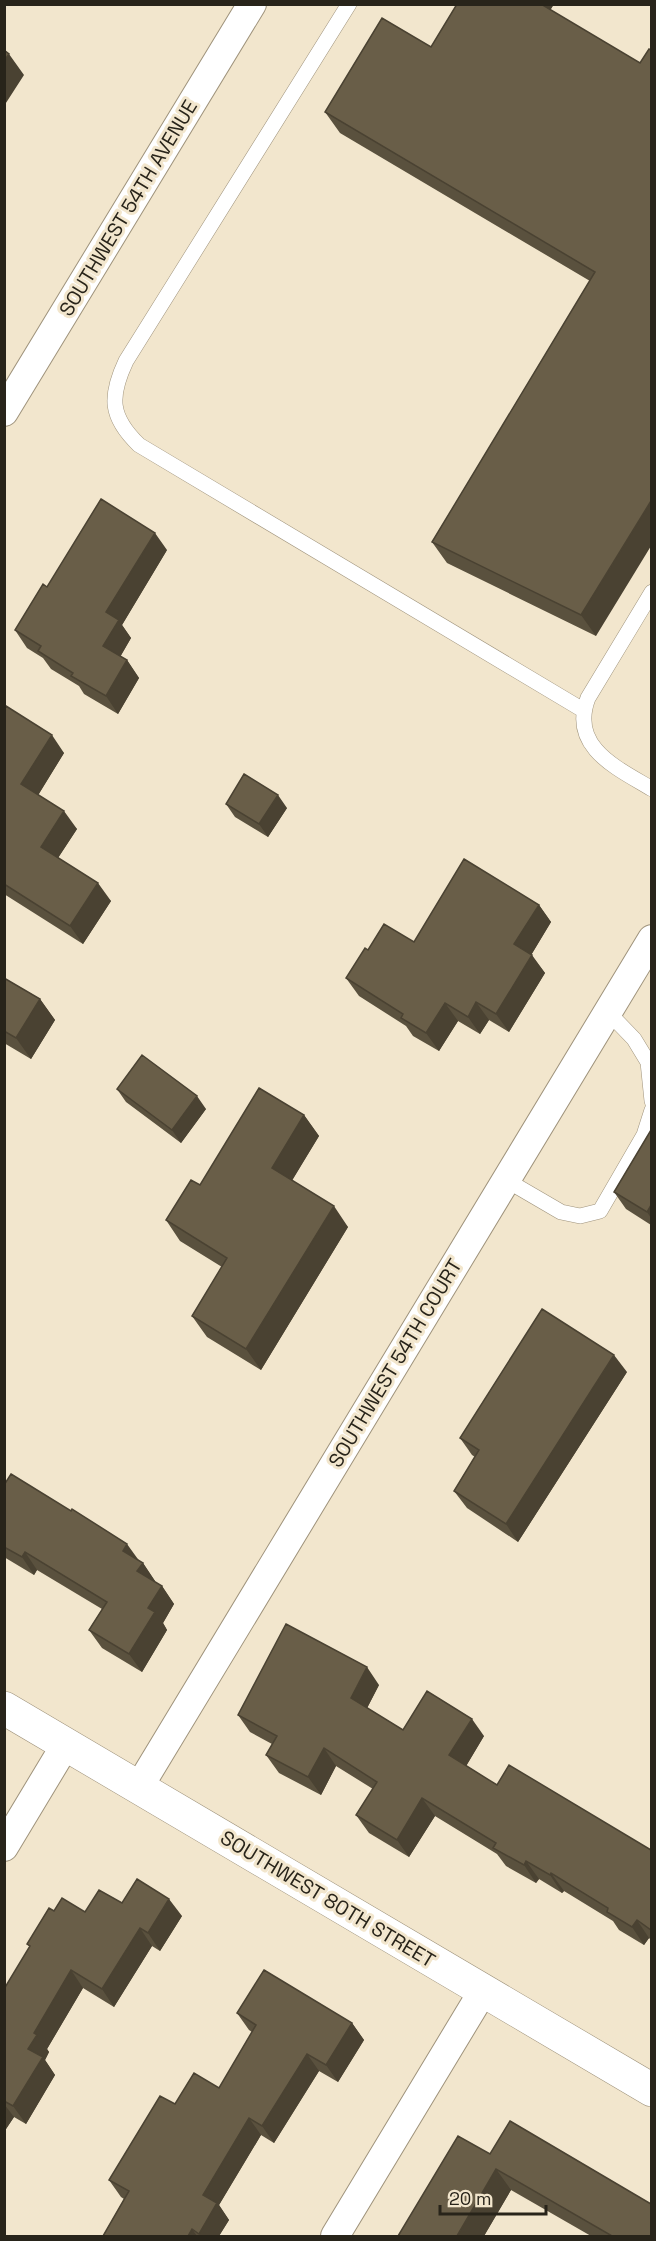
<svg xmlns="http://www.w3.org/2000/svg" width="656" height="2241" font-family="'Space Grotesk',sans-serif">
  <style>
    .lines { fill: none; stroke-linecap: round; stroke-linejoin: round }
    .lane-casing { stroke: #9f937c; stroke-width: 16 }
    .street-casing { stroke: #9f937c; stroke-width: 30 }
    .secondary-casing { stroke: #9f937c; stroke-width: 34 }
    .lane { stroke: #fff; stroke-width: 15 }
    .street { stroke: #fff; stroke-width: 28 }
    .secondary { stroke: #fff; stroke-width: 33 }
    .wall { fill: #5a513e }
    .shaded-wall { fill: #4a4232 }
    .building { fill: #695e48; stroke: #4a4232; stroke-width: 1.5 }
    .labels { text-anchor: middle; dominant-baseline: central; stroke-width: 6; stroke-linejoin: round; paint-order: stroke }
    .street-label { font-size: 20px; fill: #28241a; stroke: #f2e6cd }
  </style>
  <rect width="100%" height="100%" fill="#f2e6cd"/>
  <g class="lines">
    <defs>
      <path id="lane" d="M349 4 126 361C109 397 110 417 139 445L583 710
        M652 592 588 698C569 747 617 768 652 789
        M608 1012 634 1039 648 1062 652 1101
        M506 1180 561 1212 580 1216 600 1211 644 1135 652 1110"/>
      <path id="street" d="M4 412 252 4
        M139 1787 652 939
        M4 1847 66 1744
        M335 2236 483 1991"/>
      <path id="secondary" d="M4 1708 652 2090"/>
    </defs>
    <use href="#lane" class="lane-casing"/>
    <use href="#street" class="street-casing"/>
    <use href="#secondary" class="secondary-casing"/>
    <use href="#lane" class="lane"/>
    <use href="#street" class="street"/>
    <use href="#secondary" class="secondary"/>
  </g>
  <path class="wall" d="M457 4H554L550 10 640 63 596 636 447 563 432 542 590 281 340 133 325 112 431 47Z
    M167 550 122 625 131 638 120 657 127 660 139 678 118 714 84 694 79 686 51 669 43 658 27 648 15 630 47 587Z
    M4 709 64 753 38 795 77 829 58 858 111 901 83 944 4 894Z
    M226 804 287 808 268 837 235 817Z
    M539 905 551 922 531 955 545 973 509 1032 489 1020 480 1034 458 1021 439 1051 413 1036 406 1026 359 996 346 978 368 950 414 942Z
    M4 978 40 999 55 1020 31 1059 4 1043Z
    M117 1089 206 1109 181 1143 126 1102Z
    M304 1115 319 1136 292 1180 348 1227 261 1370 207 1337 192 1316 222 1267 180 1241 166 1220 200 1185Z
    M651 1130V1225L626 1209 614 1192Z
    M627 1372 518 1542 467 1508 454 1491 475 1457 472 1455 460 1438Z
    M4 1485 143 1563 155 1581 154 1582 162 1586 174 1604 163 1623 167 1630 142 1672 102 1648 89 1630 102 1609 37 1570 34 1575 4 1557Z
    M379 1685 367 1708 403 1730 484 1736 466 1766 497 1785 651 1850V1940L649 1938 644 1945 619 1930 613 1921 564 1891 562 1893 539 1879 536 1883 506 1866 497 1854 435 1816 409 1857 369 1833 356 1815 373 1789 336 1766 321 1795 279 1773 266 1755 272 1744 250 1732 238 1715Z
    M122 1903 182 1916 160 1951 152 1946 114 2007 83 1988 47 2049 49 2052 45 2060 55 2075 26 2124 14 2117 4 2132V1989L30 1947 27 1944 54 1911 85 1912Z
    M237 2013 352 2023 364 2040 338 2082 319 2071 274 2143 261 2135 219 2205 229 2220 219 2236H103L124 2199 121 2197 109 2180 175 2104 219 2088 252 2032 249 2030Z
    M490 2154 651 2236H591L511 2190 484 2236Z"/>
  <path class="shaded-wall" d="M534 4H554L545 19Z
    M9 54 24 75 4 106V61Z
    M651 501V546L596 636 581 615Z
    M155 533 167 550 122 625 131 638 116 664 103 646 106 612Z
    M127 660 139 678 118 714 106 696Z
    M52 735 64 753 34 802 21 784Z
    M278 795 287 808 268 837 259 824Z
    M64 811 77 829 54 864 41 847Z
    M98 883 111 901 83 944 70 926Z
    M539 905 551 922 527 962 514 944Z
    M532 955 545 973 509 1032 496 1014Z
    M40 999 55 1020 31 1059 16 1038Z
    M476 1002 489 1020 480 1034 468 1017Z
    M445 1003 458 1021 439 1051 426 1033Z
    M197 1096 206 1109 181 1143 172 1130Z
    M304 1115 319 1136 287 1189 272 1168Z
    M651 1205V1218L647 1212Z
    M334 1206 348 1227 261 1370 246 1349Z
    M614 1355 627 1372 518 1542 506 1524Z
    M127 1544 140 1562 123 1551Z
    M25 1552 37 1570 34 1575 22 1557Z
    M143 1563 155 1581 150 1589 137 1571Z
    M162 1586 174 1604 163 1623 167 1630 142 1672 129 1654 148 1608Z
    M367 1667 379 1685 363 1716 351 1698Z
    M472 1719 484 1736 462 1773 449 1755Z
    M324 1748 336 1766 321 1795 308 1777Z
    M422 1798 435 1816 409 1857 397 1840Z
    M526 1861 539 1879 536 1883 524 1865Z
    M551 1873 564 1891 562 1893 550 1875Z
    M169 1899 182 1916 160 1951 148 1933Z
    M637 1920 649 1938 644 1945 632 1927Z
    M140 1928 152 1946 114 2007 102 1989Z
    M71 1970 83 1988 47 2049 49 2052 45 2060 55 2075 26 2124 13 2106 28 2049 34 2033Z
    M352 2023 364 2040 338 2082 326 2065Z
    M307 2054 319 2071 274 2143 262 2126Z
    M4 2104 14 2117 4 2132Z
    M249 2118 261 2135 219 2205 229 2220 219 2236H201L199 2234 203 2195Z
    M496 2169 511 2190 484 2236H457Z
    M192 2229 197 2236H188Z"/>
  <path class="building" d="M457 4H541L640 63 649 49 651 50V501L581 615 432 542 595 272 325 112 382 18 431 47Z
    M4 50 9 54 4 61Z
    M101 499 155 533 106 612 119 620 103 646 127 660 106 696 71 676 73 673 38 651 41 646 15 630 43 584 47 587Z
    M6 706 52 735 21 784 64 811 41 847 98 883 70 926 4 884V709Z
    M244 774 278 795 259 824 226 804Z
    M464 859 539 905 514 944 532 955 496 1014 476 1002 468 1017 445 1003 426 1033 401 1018 403 1014 346 978 365 948 368 950 384 924 414 942Z
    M4 978 40 999 16 1038 4 1031Z
    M142 1055 197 1096 172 1130 117 1089Z
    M259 1088 304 1115 272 1168 334 1206 246 1349 192 1316 227 1258 166 1220 191 1180 200 1185Z
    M651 1130V1205L647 1212 614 1192Z
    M542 1309 614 1355 506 1524 454 1491 479 1450 460 1438Z
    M11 1474 71 1511 72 1509 127 1544 123 1551 143 1563 137 1571 162 1586 148 1608 155 1612 129 1654 89 1630 107 1602 25 1552 22 1557 4 1547V1485Z
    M286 1624 367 1667 351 1698 403 1730 427 1691 472 1719 449 1755 497 1785 509 1765 651 1850V1930L637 1920 632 1927 607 1912 608 1908 551 1873 550 1875 526 1861 524 1865 493 1848 496 1843 422 1798 397 1840 356 1815 377 1782 324 1748 308 1777 266 1755 277 1736 238 1715Z
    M137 1879 169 1899 148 1933 140 1928 102 1989 71 1970 34 2033 37 2035 28 2049 43 2057 13 2106 4 2101V1989L30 1946 27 1944 49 1908 54 1911 62 1898 85 1912 99 1890 122 1903Z
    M264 1970 352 2023 326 2065 307 2054 262 2126 249 2118 203 2195 217 2203 199 2234 192 2229 188 2236H103L129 2191 109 2180 160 2096 175 2104 194 2073 219 2088 256 2025 237 2013Z
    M510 2121 651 2204V2236H612L496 2169 457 2236H398L458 2136 490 2154Z"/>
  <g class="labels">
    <g class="street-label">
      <text transform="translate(128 208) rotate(-59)">SOUTHWEST 54TH AVENUE</text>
      <text transform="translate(395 1363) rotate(-59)">SOUTHWEST 54TH COURT</text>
      <text transform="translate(328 1899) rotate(31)">SOUTHWEST 80TH STREET</text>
    </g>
  </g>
  <rect width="656" height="2241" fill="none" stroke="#28241a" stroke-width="12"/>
  <path d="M440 2205v9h106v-9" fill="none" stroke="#28241a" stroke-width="3"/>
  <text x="449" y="2205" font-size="18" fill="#28241a" stroke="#f2e6cd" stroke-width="4.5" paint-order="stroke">20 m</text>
</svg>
